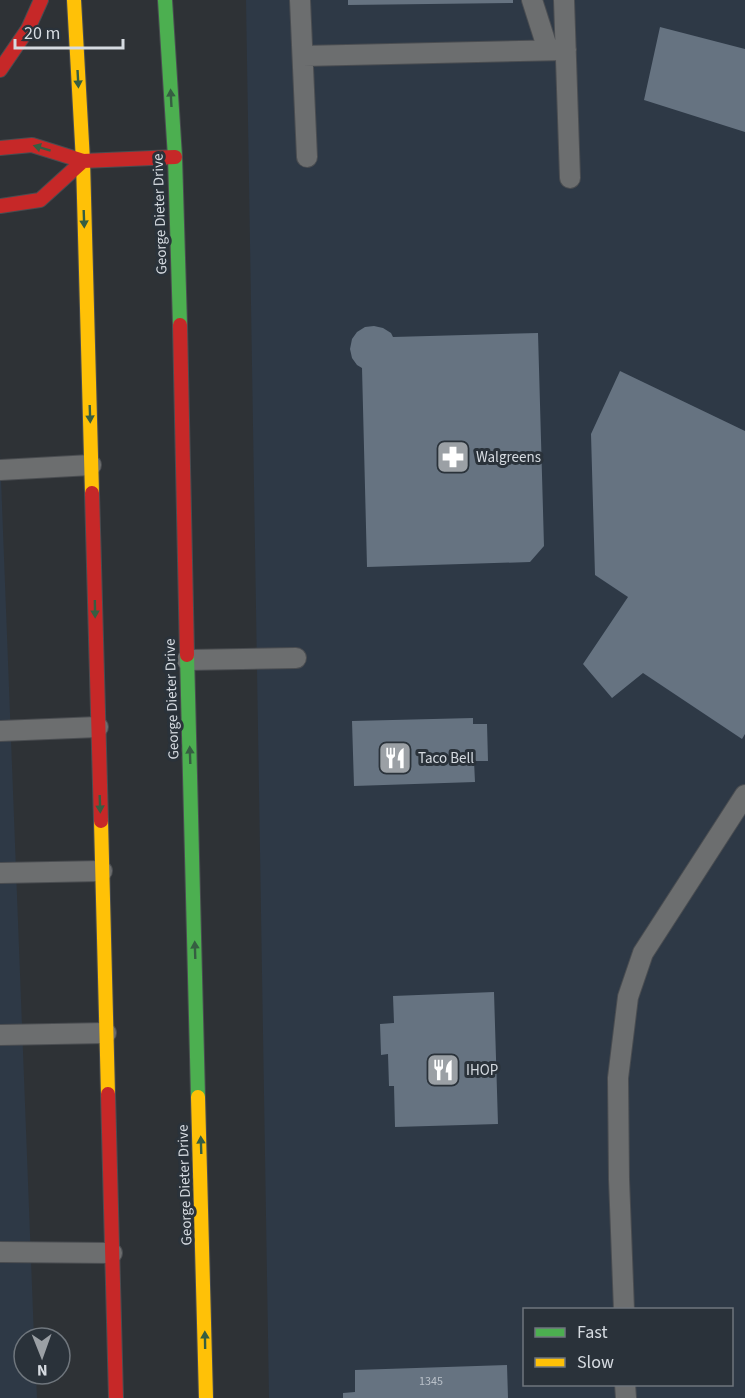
<svg xmlns="http://www.w3.org/2000/svg" width="745" height="1398" font-family="'Source Sans 3',sans-serif">
  <style>
    .built { fill: #2e3946; fill-rule: evenodd }
    .building { fill: #667381 }
    .lines { fill: none; stroke-linecap: round; stroke-linejoin: round }
    .lane-casing { stroke: #4a4d51; stroke-width: 22 }
    .fast-casing { stroke: #4a4d51; stroke-width: 16 }
    .slow-casing { stroke: #4a4d51; stroke-width: 16 }
    .jam-casing { stroke: #4a4d51; stroke-width: 16 }
    .lane { stroke: #6c6e6f; stroke-width: 20 }
    .fast { stroke: #4caf50; stroke-width: 14 }
    .slow { stroke: #ffc107; stroke-width: 14 }
    .jam { stroke: #c62828; stroke-width: 14 }
    .oneway { fill: #365e42 }
    .labels { text-anchor: middle; dominant-baseline: central; stroke-width: 6; stroke-linejoin: round; paint-order: stroke }
    .number-label { font-size: 12px; fill: #bac1c9 }
    .street-label { font-size: 15px; fill: #d6dbe1; stroke: #2a323a }
    .poi-label { font-size: 15px; fill: #d6dbe1; stroke: #2a323a; text-anchor: start }
  </style>
  <rect width="100%" height="100%" fill="#2e3236"/>
  <path class="built" d="M246 0H745V1398H269ZM524 1310H732V1384H524Z
    M0 453 34 1338H24V1374H36L37 1398H0Z"/>
  <path class="building" d="M348 0H513V3L348 5Z
    M660 27 745 49V132L644 100Z
    M374 326 383 328 391 333 393 337 538 333 544 546 530 562 367 567 362 368 357 365 352 358 350 349 352 339 357 332 365 327Z
    M620 371 745 431V734L742 739 643 673 612 698 583 664 628 597 595 575 591 434Z
    M473 718V724H487L488 761H474L475 782 354 786 352 721Z
    M494 992 498 1124 395 1127 394 1086H389L388 1054 381 1055 380 1024 394 1023 393 996Z
    M507 1365 508 1398H343V1393L355 1392V1370Z"/>
  <g class="lines">
    <defs>
      <path id="lane" d="M300 0 307 157
        M532 0 548 50
        M564 0 570 178
        M303 56 566 50
        M0 470 91 465
        M187 660 296 658
        M0 731 98 727
        M0 873 102 871
        M0 1035 106 1033
        M0 1252 112 1253
        M624 1310 619 1179 618 1078 628 997 643 953 745 795
        M625 1384 626 1398"/>
      <path id="fast" d="M165 0 175 157 180 325
        M187 655 198 1097"/>
      <path id="slow" d="M74 0 83 161 92 493
        M101 821 108 1094
        M198 1097 206 1398"/>
      <path id="jam" d="M0 70 28 29 41 0
        M0 148 32 145 83 161 175 157
        M0 206 40 200 83 161
        M180 325 187 655
        M92 493 101 821
        M108 1094 116 1398"/>
    </defs>
    <use href="#lane" class="lane-casing"/>
    <use href="#fast" class="fast-casing"/>
    <use href="#slow" class="slow-casing"/>
    <use href="#jam" class="jam-casing"/>
    <use href="#lane" class="lane"/>
    <use href="#fast" class="fast"/>
    <use href="#slow" class="slow"/>
    <use href="#jam" class="jam"/>
  </g>
  <defs><path id="oneway-solid" d="M-6-.8H1V-3.2L6.5 0L1 3.2V.8H-6Z" transform="scale(1.5)"/></defs>
  <g class="oneway">
    <use href="#oneway-solid" transform="translate(78 79) rotate(87)"/>
    <use href="#oneway-solid" transform="translate(171 98) rotate(-93)"/>
    <use href="#oneway-solid" transform="translate(42 148) rotate(-163)"/>
    <use href="#oneway-solid" transform="translate(84 219) rotate(88)"/>
    <use href="#oneway-solid" transform="translate(90 414) rotate(88)"/>
    <use href="#oneway-solid" transform="translate(95 609) rotate(89)"/>
    <use href="#oneway-solid" transform="translate(190 755) rotate(-92)"/>
    <use href="#oneway-solid" transform="translate(100 804) rotate(88)"/>
    <use href="#oneway-solid" transform="translate(195 950) rotate(-92)"/>
    <use href="#oneway-solid" transform="translate(201 1145) rotate(-92)"/>
    <use href="#oneway-solid" transform="translate(205 1340) rotate(-91)"/>
  </g>
  <defs>
    <symbol id="pharmacy-square" viewBox="-11 -11 22 22"><rect x="-9" y="-9" width="18" height="18" rx="4" fill="#9ba0a5" stroke="#2a323a"/><path d="M-2-6h4v4h4v4h-4v4h-4v-4h-4v-4h4Z" fill="#fff"/></symbol>
    <symbol id="restaurant-square" viewBox="-11 -11 22 22"><rect x="-9" y="-9" width="18" height="18" rx="4" fill="#9ba0a5" stroke="#2a323a"/><path d="M-5-6h1v4h1v-4h1v4h1v-4h1v5L-1.5 .5V6h-2V.5L-5-1ZM5-6V6H3V1.5H1.5Q1.5-4 5-6Z" fill="#fff"/></symbol>
  </defs>
  <g fill-rule="evenodd">
    <use href="#pharmacy-square" x="434" y="438" width="38" height="38"/>
    <use href="#restaurant-square" x="376" y="739" width="38" height="38"/>
    <use href="#restaurant-square" x="424" y="1051" width="38" height="38"/>
  </g>
  <g class="labels">
    <g class="number-label">
      <text x="431" y="1381">1345</text>
    </g>
    <g class="street-label">
      <text transform="translate(160 214) rotate(-92)">George Dieter Drive</text>
      <text transform="translate(172 699) rotate(-92)">George Dieter Drive</text>
      <text transform="translate(185 1185) rotate(-92)">George Dieter Drive</text>
    </g>
    <g class="poi-label">
      <text x="476" y="457">Walgreens</text>
      <text x="418" y="758">Taco Bell</text>
      <text x="466" y="1070">IHOP</text>
    </g>
  </g>
  <rect x="523" y="1308" width="210" height="78" fill="#2a323a" stroke="#6f767d" stroke-width="1.5"/>
  <rect x="535" y="1328" width="30" height="9" fill="#4caf50" stroke="#6f767d" stroke-width="1.5"/>
  <text x="577" y="1338" font-size="18" fill="#d6dbe1">Fast</text>
  <rect x="535" y="1358" width="30" height="9" fill="#ffc107" stroke="#6f767d" stroke-width="1.5"/>
  <text x="577" y="1368" font-size="18" fill="#d6dbe1">Slow</text>
  <g transform="translate(42 1356) rotate(179)"><circle r="28" fill="#2a323a" stroke="#6f767d" stroke-width="1.5"/>
  <path d="M0-4.5L10 22L0 15L-10 22Z" fill="#9ba0a5"/>
  <text y="-9" font-size="16" font-weight="bold" text-anchor="middle" fill="#d6dbe1">N</text>
  </g>
  <path d="M15 39v9h108v-9" fill="none" stroke="#d6dbe1" stroke-width="3"/>
  <text x="24" y="39" font-size="18" fill="#d6dbe1" stroke="#2a323a" stroke-width="4.5" paint-order="stroke">20 m</text>
</svg>
